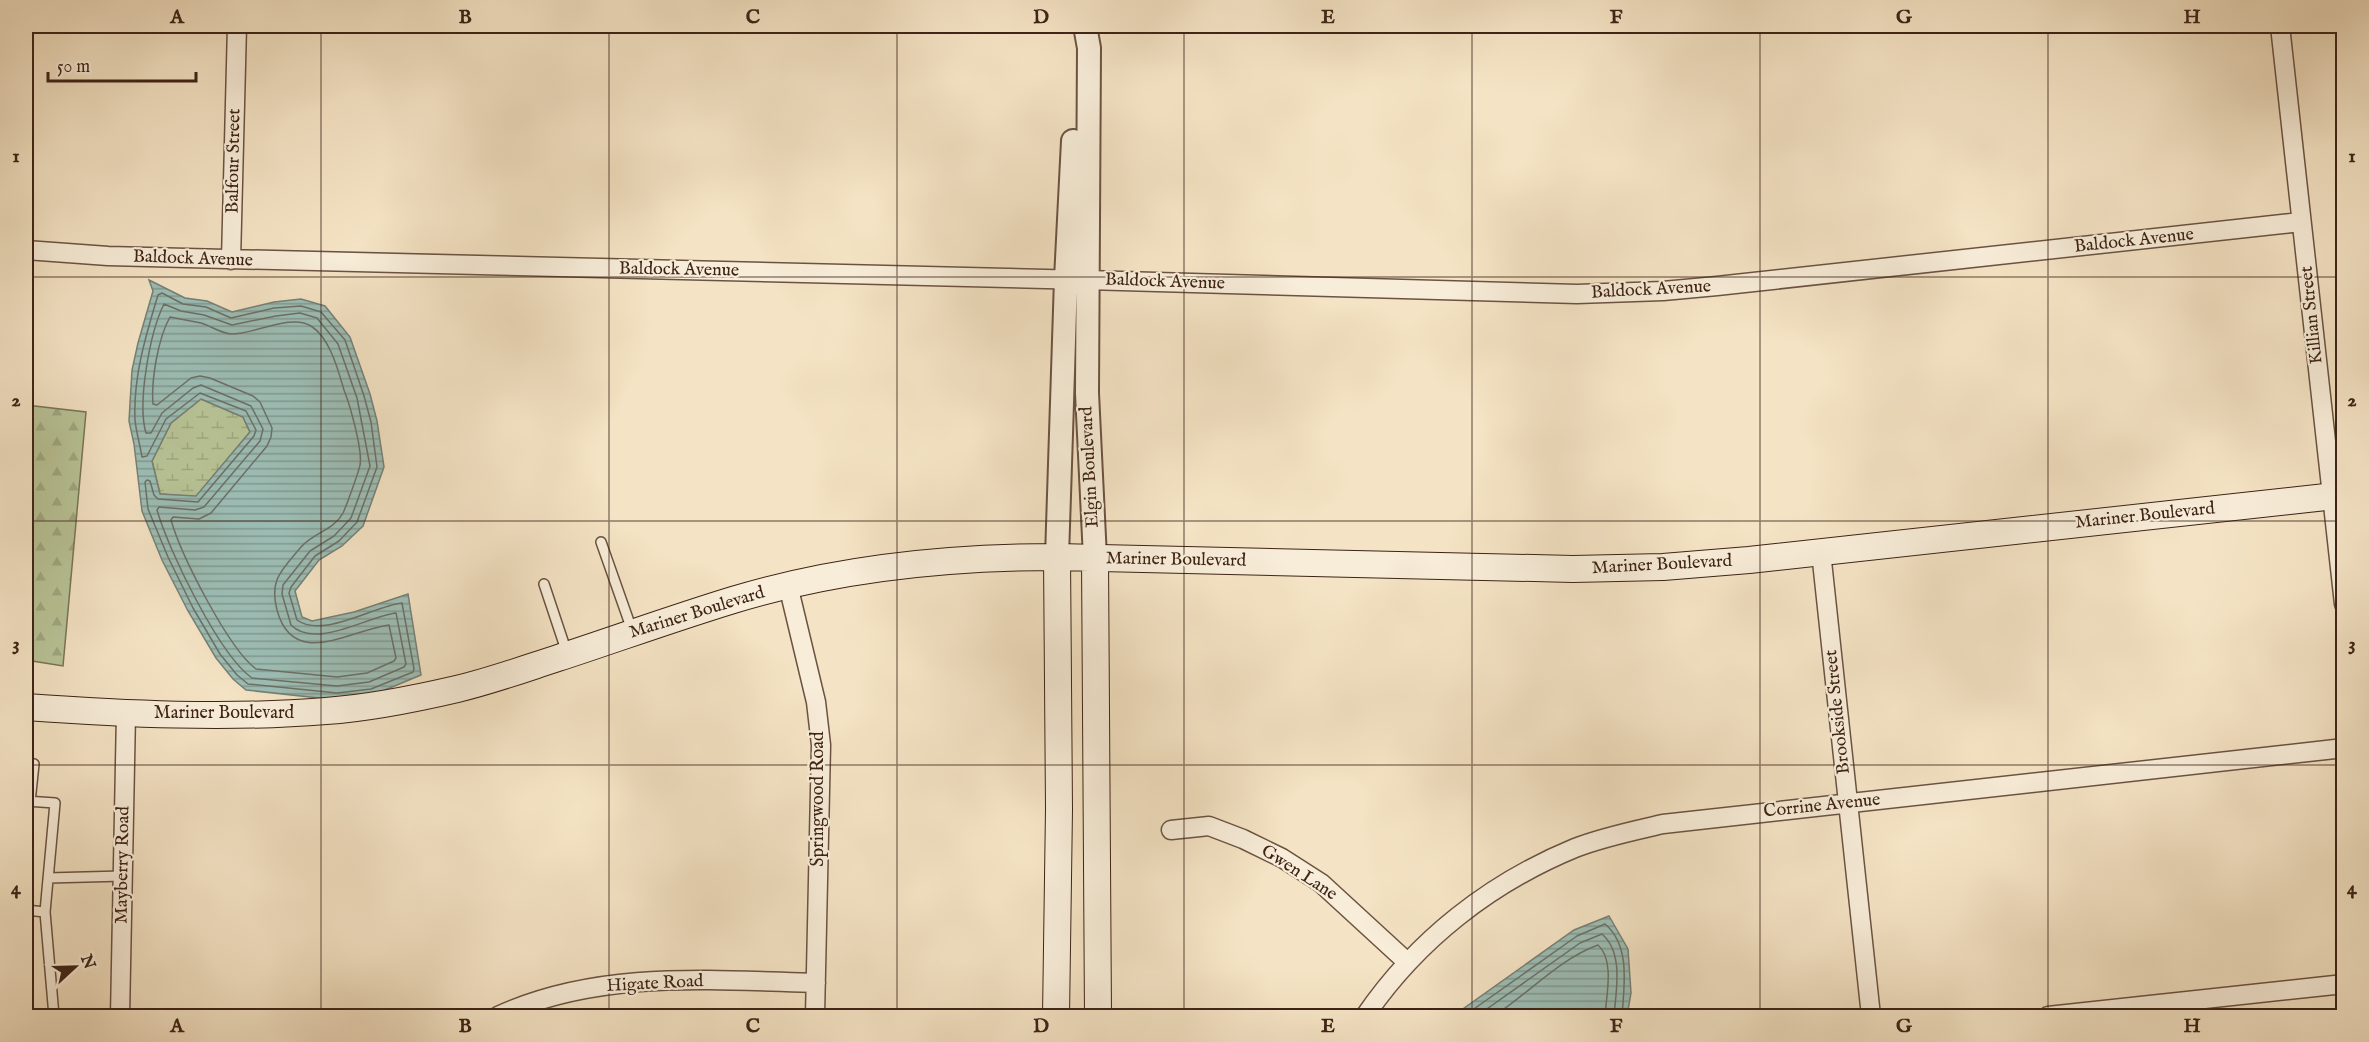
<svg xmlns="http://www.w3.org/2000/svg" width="2369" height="1042" font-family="'IM FELL English',serif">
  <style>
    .forest { fill: url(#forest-firs); stroke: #7a7456; stroke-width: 1.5 }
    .wetland { fill: url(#wetland-marsh); stroke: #7a7456; stroke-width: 1.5 }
    .water { fill: url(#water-rules); stroke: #768076; stroke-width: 1.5; fill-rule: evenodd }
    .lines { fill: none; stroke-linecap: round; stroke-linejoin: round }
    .shore { stroke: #6c7066; stroke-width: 1.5 }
    .service-casing { stroke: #6b5342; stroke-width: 12 }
    .minor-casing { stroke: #6b5342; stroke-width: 21 }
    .tertiary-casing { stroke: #6b5342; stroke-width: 26 }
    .secondary-casing { stroke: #3d2316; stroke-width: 28 }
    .service { stroke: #f8edd9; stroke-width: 9 }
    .minor { stroke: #f8edd9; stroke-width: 18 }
    .tertiary { stroke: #f8edd9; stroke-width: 22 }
    .secondary { stroke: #f8edd9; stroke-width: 26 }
    .grid { fill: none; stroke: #3d2316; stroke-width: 1.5; stroke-opacity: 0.55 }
    .labels { text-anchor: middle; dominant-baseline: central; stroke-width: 4.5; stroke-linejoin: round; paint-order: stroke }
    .street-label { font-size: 18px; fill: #3d2316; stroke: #f8edd9 }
    .neatline { fill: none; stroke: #3d2316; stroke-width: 2 }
    .grid-label { font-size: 20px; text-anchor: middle; font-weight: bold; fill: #3d2316 }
  </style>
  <defs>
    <pattern id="forest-firs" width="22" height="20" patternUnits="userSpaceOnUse" patternTransform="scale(1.5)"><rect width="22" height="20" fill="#b8c497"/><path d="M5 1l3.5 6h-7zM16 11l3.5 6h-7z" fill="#9fa881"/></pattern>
    <pattern id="wetland-marsh" width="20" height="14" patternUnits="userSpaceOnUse" patternTransform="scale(1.5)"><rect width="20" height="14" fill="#b8c497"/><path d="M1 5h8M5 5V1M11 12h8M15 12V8" fill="none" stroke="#9fa881"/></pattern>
    <pattern id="water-rules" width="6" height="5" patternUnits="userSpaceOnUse" patternTransform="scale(1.5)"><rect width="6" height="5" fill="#9cbeb6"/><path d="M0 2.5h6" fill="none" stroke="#809a93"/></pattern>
  </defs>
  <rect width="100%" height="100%" fill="#f4e3c4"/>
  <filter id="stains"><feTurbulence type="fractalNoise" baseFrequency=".00333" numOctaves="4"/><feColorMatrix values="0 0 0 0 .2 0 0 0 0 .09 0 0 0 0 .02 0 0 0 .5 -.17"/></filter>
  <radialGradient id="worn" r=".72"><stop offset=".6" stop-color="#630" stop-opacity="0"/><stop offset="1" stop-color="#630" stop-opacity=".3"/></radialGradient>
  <path class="forest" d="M26 405 86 412 63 666 26 660Z"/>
  <path class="wetland" d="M201 399 243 417 250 432 196 497 160 494 152 461 171 423Z"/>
  <path class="water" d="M149 280 185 298 207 301 232 312 274 302 301 299 325 306 350 337 370 394 377 421 384 467 363 526 342 546 319 560 295 591 302 617 312 621 354 612 408 594 421 675 373 695 337 700 246 690 233 679 216 658 188 611 162 560 142 511 134 444 129 421 132 370 138 343 153 291ZM201 399 243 417 250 432 196 496 160 494 152 461 171 423Z
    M1609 916 1628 949 1631 993 1627 1016H1453L1574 930Z"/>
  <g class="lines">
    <path class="shore" d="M162 293 183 304 206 307 231 318 274 308 301 306 321 312 345 340 364 396 371 422 377 467 357 522 339 541 315 556 291 587 289 593 297 620C323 639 374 606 402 603L414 669 413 672 371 689 337 693 248 684 237 675 220 654 193 608 168 557 148 509 145 482 147 480 150 481 154 495 158 499 198 502 254 436 256 430 246 411 200 393 166 419 147 456 142 457C140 445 136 431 135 420 133 377 146 335 158 295Z
      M164 304 181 311 204 315 232 325 276 316 300 313 317 318 338 344 357 398 370 466 351 518 334 536 310 551 283 585 282 594 291 625C316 650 368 616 396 613L406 664 404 667 369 682 337 686 252 678C219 655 168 549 157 510L159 507 195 510 204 507 260 441 263 429 251 406 201 385 193 388 162 413 151 433H146C137 403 150 332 164 304Z
      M170 317C180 319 191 321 201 323 211 326 220 333 231 334 253 335 291 313 311 326 330 338 338 370 344 390 350 405 363 451 360 465 359 471 346 507 343 513 334 530 313 533 301 547 282 570 269 579 277 610 293 670 350 630 389 625L396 658 394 661 367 673 337 677 256 669C228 648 181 555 171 520L173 517 199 519 211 513 267 446 271 437 272 428 260 402 253 396 210 378 200 376 191 378 157 405 153 404C151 381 158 338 170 317Z
      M1464 1016 1577 936 1605 924C1631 946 1624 986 1622 1016
      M1477 1016 1580 943 1602 934C1624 953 1616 991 1614 1016
      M1494 1016C1528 994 1559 959 1598 945 1615 960 1606 997 1605 1016"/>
    <defs>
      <path id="service" d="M601 542 632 630
        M544 584 567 653
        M26 763 34 764 30 802
        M26 801 55 803 45 912 54 1016
        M48 878 123 876
        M26 910 45 912"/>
      <path id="minor" d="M2280 26 2344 604
        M26 250 108 256 1086 280 1577 294 1663 291 1717 286 2301 222
        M231 260 237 26
        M1821 552 1871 1016
        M788 585 816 702 821 745 815 1016
        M1171 830 1209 826 1243 839 1282 858 1321 883 1407 962
        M120 1016 126 713
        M498 1016C598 970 709 980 816 983
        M1365 1016C1417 940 1490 883 1575 848 1603 837 1633 831 1663 824L2344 748
        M2048 1016 2344 984"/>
      <path id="tertiary" d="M1085 26 1089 48 1087 393 1095 558
        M1057 557 1066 279 1073 141"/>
      <path id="secondary" d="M1095 558 1098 1016
        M26 707C125 714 227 719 326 711 370 708 414 699 457 689 491 681 524 669 558 658 616 639 674 618 733 600 838 568 948 557 1057 557L1573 569 1663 567 1749 560 2344 495
        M1056 1016 1059 809 1057 557"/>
    </defs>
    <use href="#service" class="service-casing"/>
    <use href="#minor" class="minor-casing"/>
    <use href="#tertiary" class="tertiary-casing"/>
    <use href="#secondary" class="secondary-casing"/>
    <use href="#service" class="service"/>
    <use href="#minor" class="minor"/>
    <use href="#tertiary" class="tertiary"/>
    <use href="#secondary" class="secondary"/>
  </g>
  <path class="grid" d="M321 26V1016M609 26V1016M897 26V1016M1184 26V1016M1472 26V1016M1760 26V1016M2048 26V1016M26 277H2344M26 521H2344M26 765H2344"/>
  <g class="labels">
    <g class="street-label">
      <text transform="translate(234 161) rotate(-89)">Balfour Street</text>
      <text transform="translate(2134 241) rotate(-6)">Baldock Avenue</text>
      <text transform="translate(193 259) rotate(2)">Baldock Avenue</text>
      <text transform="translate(679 270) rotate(1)">Baldock Avenue</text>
      <text transform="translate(1165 282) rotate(2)">Baldock Avenue</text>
      <text transform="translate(1651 290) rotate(-3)">Baldock Avenue</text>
      <text transform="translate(2312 315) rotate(-96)">Killian Street</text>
      <text transform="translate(1090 467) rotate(-93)">Elgin Boulevard</text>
      <text transform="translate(2145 516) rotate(-6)">Mariner Boulevard</text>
      <text transform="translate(1176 560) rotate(1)">Mariner Boulevard</text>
      <text transform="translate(1662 565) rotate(-3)">Mariner Boulevard</text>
      <text transform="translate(697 613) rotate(-17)">Mariner Boulevard</text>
      <text transform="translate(1838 712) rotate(-96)">Brookside Street</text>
      <text x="224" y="713">Mariner Boulevard</text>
      <text transform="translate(818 799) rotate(-90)">Springwood Road</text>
      <text transform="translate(1822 806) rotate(-6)">Corrine Avenue</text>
      <text transform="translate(123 865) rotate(-89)">Mayberry Road</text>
      <text transform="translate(1299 873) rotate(33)">Gwen Lane</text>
      <text transform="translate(655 984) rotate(-3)">Higate Road</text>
    </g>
  </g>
  <rect width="2369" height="1042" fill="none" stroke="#f4e3c4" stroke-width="66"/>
  <g transform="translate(75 967) rotate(68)" stroke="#f8edd9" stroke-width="4.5" paint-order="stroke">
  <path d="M0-4.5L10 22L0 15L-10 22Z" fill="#3d2316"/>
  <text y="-9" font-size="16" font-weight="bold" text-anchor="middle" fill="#3d2316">N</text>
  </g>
  <path d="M48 72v9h148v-9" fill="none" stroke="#3d2316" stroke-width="3"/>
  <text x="57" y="72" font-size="18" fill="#3d2316" stroke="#f8edd9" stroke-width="4.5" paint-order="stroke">50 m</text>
  <rect x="33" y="33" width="2303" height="976" class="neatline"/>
  <g class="grid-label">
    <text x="177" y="23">A</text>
    <text x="465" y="23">B</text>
    <text x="753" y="23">C</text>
    <text x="1041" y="23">D</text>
    <text x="1328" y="23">E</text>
    <text x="1616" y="23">F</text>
    <text x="1904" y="23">G</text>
    <text x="2192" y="23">H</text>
    <text x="16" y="162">1</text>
    <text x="2352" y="162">1</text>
    <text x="16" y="406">2</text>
    <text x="2352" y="406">2</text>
    <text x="16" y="650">3</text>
    <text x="2352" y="650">3</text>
    <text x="16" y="894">4</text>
    <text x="2352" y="894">4</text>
    <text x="177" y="1032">A</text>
    <text x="465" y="1032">B</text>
    <text x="753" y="1032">C</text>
    <text x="1041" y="1032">D</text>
    <text x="1328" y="1032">E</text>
    <text x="1616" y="1032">F</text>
    <text x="1904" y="1032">G</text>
    <text x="2192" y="1032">H</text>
  </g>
  <rect width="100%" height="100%" filter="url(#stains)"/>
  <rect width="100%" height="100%" fill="url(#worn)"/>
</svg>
